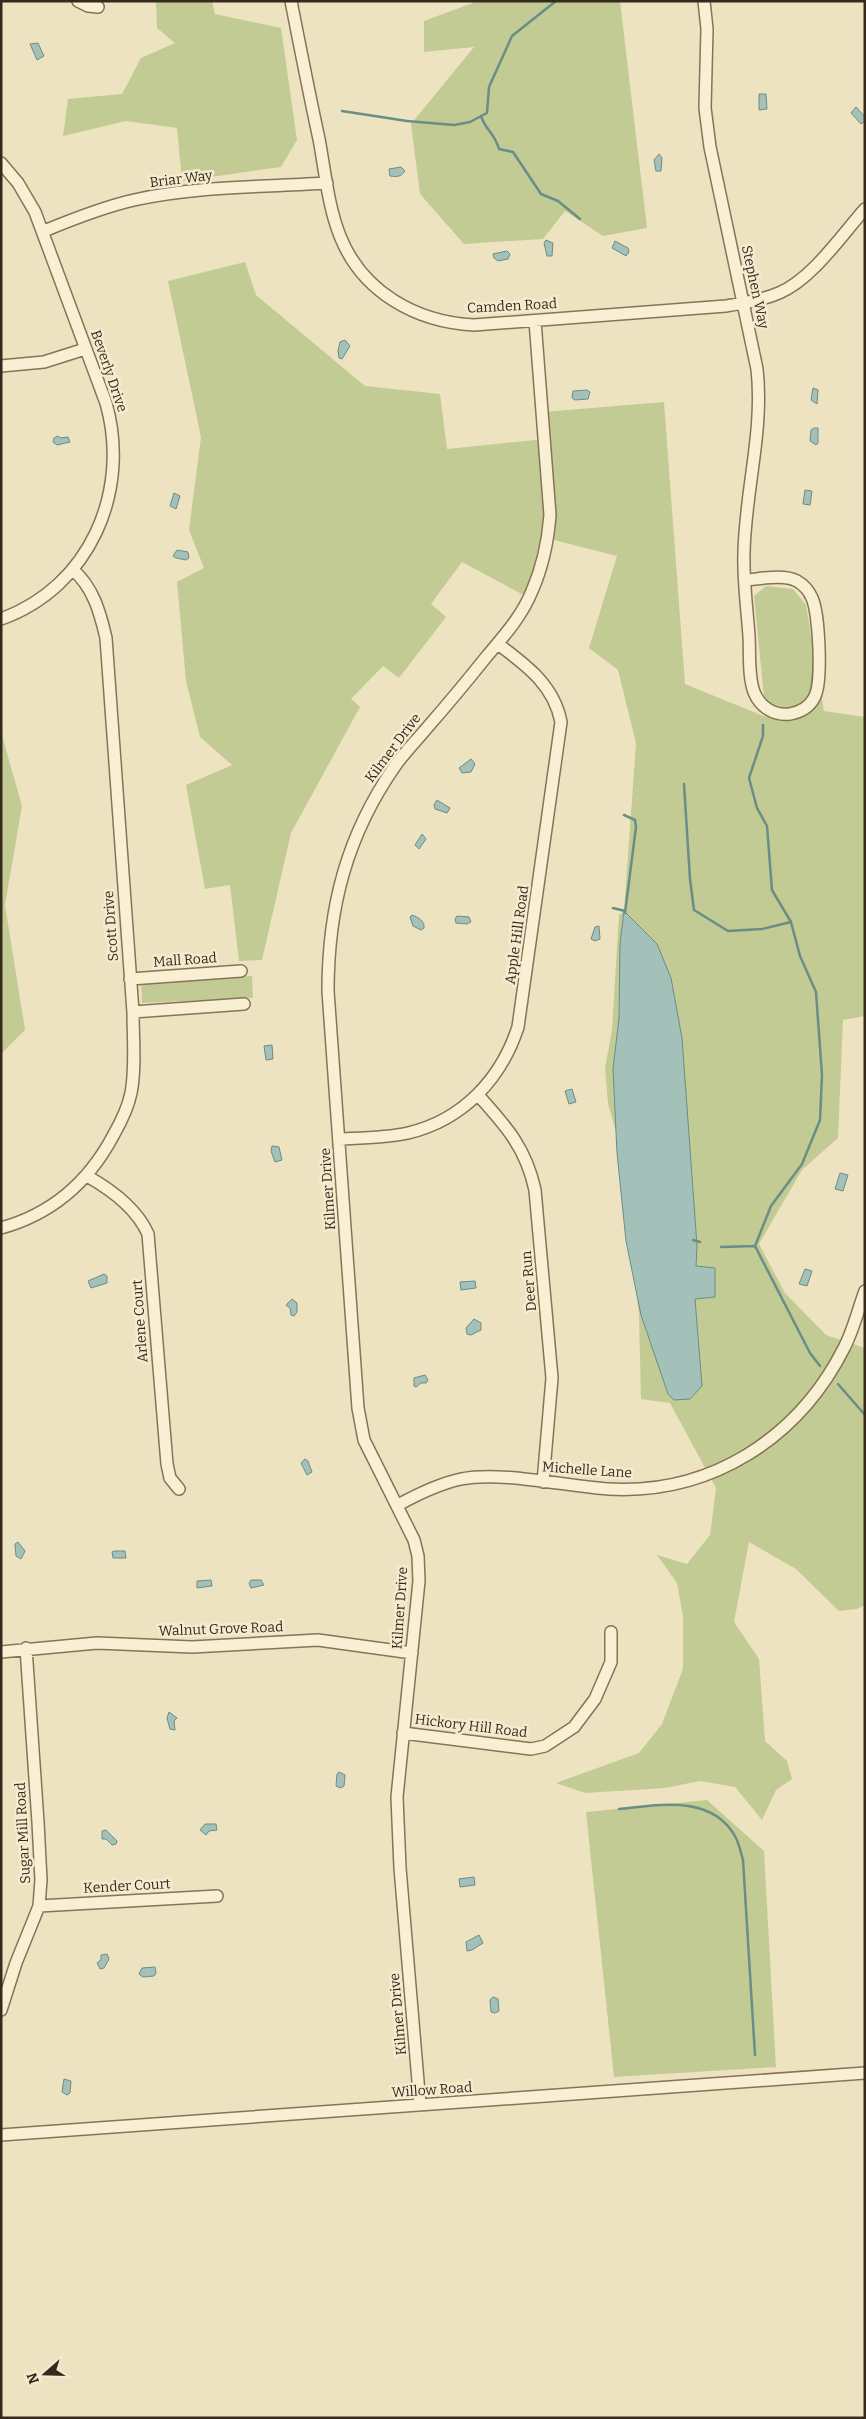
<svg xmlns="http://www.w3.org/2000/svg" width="866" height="2419" font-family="Bitter,serif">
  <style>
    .green { fill: #c2cb94 }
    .water { fill: #a3c0b9; stroke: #6a8d87 }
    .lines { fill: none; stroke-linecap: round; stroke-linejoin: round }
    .stream { stroke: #6a8d87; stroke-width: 2.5 }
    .minor-casing { stroke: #867358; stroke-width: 14 }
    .minor { stroke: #f9efd3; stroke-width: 11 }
    .labels { text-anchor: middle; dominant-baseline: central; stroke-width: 5; stroke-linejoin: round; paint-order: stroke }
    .street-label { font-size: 14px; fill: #362a1d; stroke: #f5ecd0 }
  </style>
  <rect width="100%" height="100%" fill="#eee3c0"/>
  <path class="green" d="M156 1H212L215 14 281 28 297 140 281 167 182 181 177 128 126 121 63 136 68 99 122 94 141 58 175 43 157 28Z
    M478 1H620L647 228 603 236 565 211 543 239 464 244 420 194 411 124 474 47 424 52V21Z
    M245 262 256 295 365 386 440 394 447 449 545 439 543 412 664 402 685 684 766 717 754 596 766 586 793 589 806 605 824 711 865 717V1016L843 1020 838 1138 802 1170 759 1244 785 1293 826 1335 865 1348V1605L857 1609 839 1611 796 1569 749 1542 734 1622 759 1659 765 1741 787 1761 792 1779 776 1790 762 1820 735 1787 700 1781 665 1788 585 1793 556 1783 639 1753 662 1724 683 1669V1616L677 1583 657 1555 687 1564 710 1535 716 1488 670 1403 641 1399 639 1315 622 1152 608 1104 605 1068 612 1030 619 915 624 911 636 743 618 670 589 648 617 556 550 539 531 599 462 562 431 604 446 617 399 678 383 666 351 699 360 707 291 833 262 960 239 961 230 885 205 889 186 785 232 765 200 737 186 681 177 582 204 568 189 530 201 437 168 281Z
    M1 732 22 806 5 905 25 1030 1 1054Z
    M252 976 253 998 142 1003 141 982Z
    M707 1800 764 1851 776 2067 614 2077 586 1812Z"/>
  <path class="water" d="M38 43 44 56 37 60 30 44Z
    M759 94H766L767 109 759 110Z
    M856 107 865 117V121L861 124 851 113Z
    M659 154 662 158 661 171H656L654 160Z
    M401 167 405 171C401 177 397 177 390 176L389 169Z
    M546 240 553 243 552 256H547L544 243Z
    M615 241 628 248 629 252 626 256 612 248Z
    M507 251 510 254 508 259 498 261 494 258 493 254Z
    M345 340 350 346 342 359 339 358 338 351 340 342Z
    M813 388 818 390 817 404 811 400Z
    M587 390 590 392 588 399 575 400 572 398 573 391Z
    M814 428H818V443L816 445 810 441 811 430Z
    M58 436 60 438 68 437 70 442 57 445 53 442 54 438Z
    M805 490 812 491 810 505 803 504Z
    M174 493 180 496 176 509 170 506Z
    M177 550 188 552 189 558 186 560 176 558 173 556Z
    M471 759 475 764 471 772 462 773 459 768Z
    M437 800 450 808 447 813 435 809 434 805Z
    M422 834 426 839 419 849 415 845Z
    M624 911 657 944 671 978 682 1038 697 1246 696 1266 715 1268V1297L695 1299 702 1386 690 1399 674 1400 668 1394 641 1315 626 1241 617 1153 613 1069 619 1018 620 943Z
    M412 915C418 917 425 921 424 928L421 930 413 926 410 917Z
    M457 916 469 917 471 922 467 924 456 923 455 919Z
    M599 926 600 939 595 941 591 939 595 927Z
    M272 1045 273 1059 266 1060 264 1046Z
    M572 1089 576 1102 569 1104 565 1091Z
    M272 1146 279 1147 282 1160 275 1162 271 1151Z
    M840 1173 848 1175 843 1191 835 1189Z
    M805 1269 812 1271 807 1286 799 1284Z
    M104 1274 107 1276V1283L91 1288 88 1281Z
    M475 1281 476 1288 461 1290 460 1282Z
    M292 1299 297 1303V1312L294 1316 291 1315 290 1308 286 1305Z
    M474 1319 481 1323V1330L471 1335 467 1334 466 1328Z
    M425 1375 428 1380 426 1383H421L416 1387 414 1386V1378Z
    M305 1459 308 1461 312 1472 307 1475 301 1463Z
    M18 1542 25 1551 21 1559 16 1556 15 1544Z
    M114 1551H125L126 1558H113L112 1552Z
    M211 1580 212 1586 197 1588V1581Z
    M251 1580H261L264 1585 251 1588 249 1583Z
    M169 1712 177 1718 174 1721 175 1730 170 1729 167 1718Z
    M339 1772 345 1775 344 1786 341 1788 336 1786 337 1774Z
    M205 1824H216L217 1830 209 1831 206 1835 200 1830Z
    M106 1830 117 1841 116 1844 112 1845 106 1839H102V1831Z
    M474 1877 475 1885 460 1887 459 1879Z
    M479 1935 483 1943 472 1950 467 1951 466 1942Z
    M107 1954 109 1959 104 1968 100 1969 97 1963 101 1960V1955Z
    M155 1967 156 1973 154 1976 143 1977 139 1974 142 1968Z
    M493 1997 498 1999 499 2011 495 2013 491 2012 490 2000Z
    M64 2079 71 2081 70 2093 67 2095 62 2092Z"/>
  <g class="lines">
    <path class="stream" d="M342 111 407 121 454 125 470 122 487 113 489 87 512 36 556 1
      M481 116C486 131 494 132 499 149L513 152 541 194 558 201 580 219
      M763 725V736L749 778 757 808 767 826 772 890 791 922 800 956 816 992 822 1075 820 1120 802 1164 771 1206 755 1246 810 1353 820 1366
      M684 784 690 879 694 910 728 931 762 929 791 922
      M624 815 635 820 636 827 625 913
      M613 908 625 911
      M693 1240 700 1242
      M721 1247 755 1246
      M838 1384 865 1415
      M619 1809C659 1805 713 1794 736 1838 739 1844 741 1853 743 1860L755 2055"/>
    <defs>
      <path id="minor" d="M78 1 88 6 98 7
        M291 1C300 47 309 93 319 139 325 171 328 206 340 236 362 292 416 322 474 325L726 306C744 303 763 300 779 293 812 279 841 236 865 209
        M704 1 707 29 705 108 710 147 757 369C764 431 745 491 744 553 743 580 747 608 749 636 750 653 748 676 754 692 760 707 774 716 790 714 800 712 809 708 814 698 823 684 819 613 812 598 809 591 804 585 797 581 783 574 761 579 745 580
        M1 163 18 183 35 212 106 403C131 491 90 587 1 619
        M44 231C73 219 103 207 134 200 197 186 263 187 327 183
        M1 366 44 362 85 349
        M130 979 241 971
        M133 1012 244 1004
        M478 1095C506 1126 526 1148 535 1190L552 1378 543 1482
        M339 1139C362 1138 386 1138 408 1133 463 1120 501 1079 518 1027L561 722C554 685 526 665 498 644
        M87 1176C110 1189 137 1209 148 1234L167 1464 170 1478 179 1489
        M1 1228C52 1214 89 1181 113 1136 121 1122 128 1108 131 1093 136 1067 133 1039 133 1012L106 638C100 612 93 587 73 570
        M398 1505C418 1494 438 1484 461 1479 501 1471 565 1486 608 1489 710 1495 798 1439 844 1348 853 1331 858 1310 865 1291
        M1 1652 97 1643 192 1647 318 1640 412 1653
        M403 1733 531 1749 545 1746 574 1727 595 1699 611 1662V1632
        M39 1906 217 1896
        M1 2010 16 1963 39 1906 41 1880 38 1822 26 1648
        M420 2105 400 1868 397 1797 419 1581 418 1556 414 1540 364 1440 358 1408 328 991C328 907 347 835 395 766 404 753 416 741 426 729 447 705 467 681 487 656 504 636 522 616 532 591 543 566 548 541 550 515L535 321
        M1 2135 865 2073"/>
    </defs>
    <use href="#minor" class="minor-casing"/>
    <use href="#minor" class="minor"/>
  </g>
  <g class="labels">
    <g class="street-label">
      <text transform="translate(181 179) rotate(-7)">Briar Way</text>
      <text transform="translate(755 287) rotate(78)">Stephen Way</text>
      <text transform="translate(512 306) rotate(-3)">Camden Road</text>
      <text transform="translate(109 371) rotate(71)">Beverly Drive</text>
      <text transform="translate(393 748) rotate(-53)">Kilmer Drive</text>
      <text transform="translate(111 926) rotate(-94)">Scott Drive</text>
      <text transform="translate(517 935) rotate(-82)">Apple Hill Road</text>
      <text transform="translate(185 960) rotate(-4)">Mall Road</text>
      <text transform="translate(328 1189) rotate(-94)">Kilmer Drive</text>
      <text transform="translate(529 1281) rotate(-95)">Deer Run</text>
      <text transform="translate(140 1321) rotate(-94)">Arlene Court</text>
      <text transform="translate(587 1470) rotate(4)">Michelle Lane</text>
      <text transform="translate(400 1608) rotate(-86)">Kilmer Drive</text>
      <text transform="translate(221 1629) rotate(-2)">Walnut Grove Road</text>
      <text transform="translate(471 1726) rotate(7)">Hickory Hill Road</text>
      <text transform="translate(23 1833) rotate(-93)">Sugar Mill Road</text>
      <text transform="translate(127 1886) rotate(-3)">Kender Court</text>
      <text transform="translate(398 2014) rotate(-95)">Kilmer Drive</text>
      <text transform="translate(432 2090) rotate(-4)">Willow Road</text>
    </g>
  </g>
  <rect width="866" height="2419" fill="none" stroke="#362a1d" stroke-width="5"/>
  <g transform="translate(45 2374) rotate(250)" stroke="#f5ecd0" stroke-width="4" paint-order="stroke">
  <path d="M0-4L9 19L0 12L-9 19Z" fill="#362a1d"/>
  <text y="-8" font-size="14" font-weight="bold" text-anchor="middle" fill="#362a1d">N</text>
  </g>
</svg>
